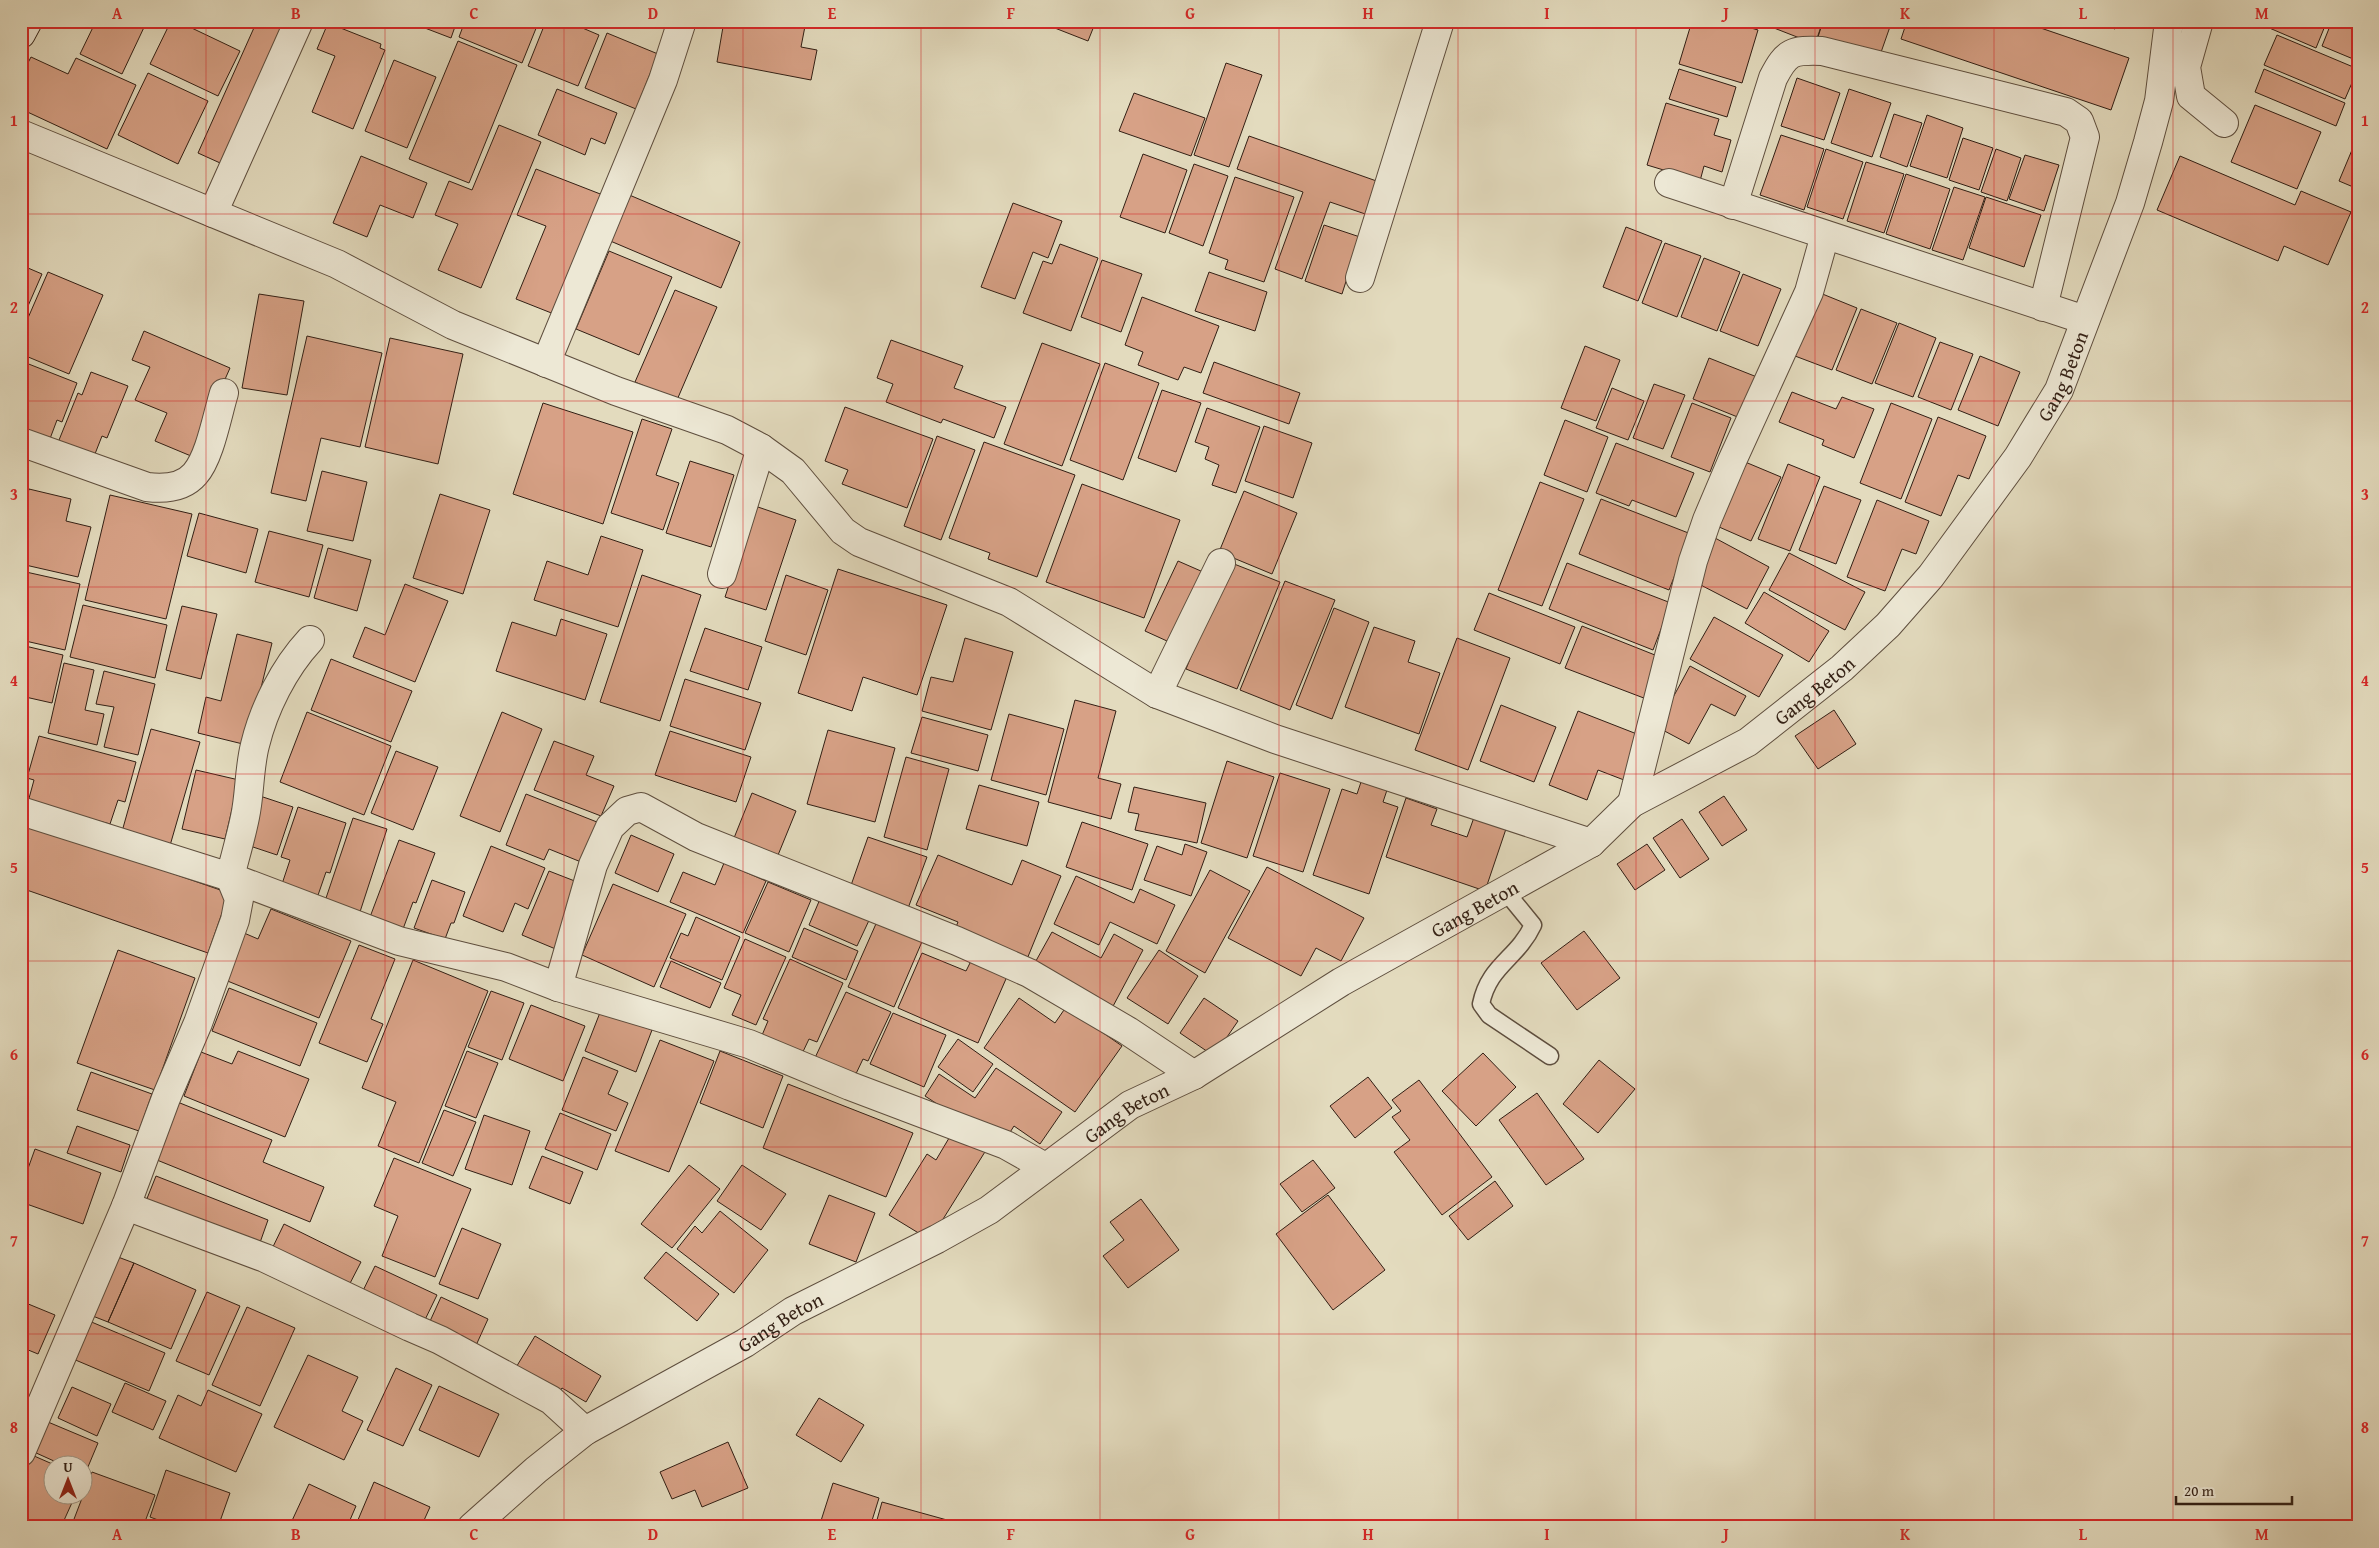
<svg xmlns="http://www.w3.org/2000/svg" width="2379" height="1548" font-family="'Gentium Book Plus',serif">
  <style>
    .building { fill: #d7a186; stroke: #321f14 }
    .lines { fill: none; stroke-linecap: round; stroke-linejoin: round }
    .lane-casing { stroke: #5e4e3e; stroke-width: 19 }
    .street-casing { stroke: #5e4e3e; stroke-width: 30 }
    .secondary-casing { stroke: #321f14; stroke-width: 30 }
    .lane { stroke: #ede8d5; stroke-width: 16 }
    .street { stroke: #ede8d5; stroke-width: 28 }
    .secondary { stroke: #ede8d5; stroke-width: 28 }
    .grid { fill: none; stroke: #d62828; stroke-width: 1; stroke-opacity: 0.55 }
    .labels { text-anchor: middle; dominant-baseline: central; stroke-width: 4; stroke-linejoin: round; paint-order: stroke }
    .street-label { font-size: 20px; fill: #321f14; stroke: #ede8d5 }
    .neatline { fill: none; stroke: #d62828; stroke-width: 2 }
    .grid-label { font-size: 16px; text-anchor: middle; font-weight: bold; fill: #d62828 }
  </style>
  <rect width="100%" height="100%" fill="#e3dbbe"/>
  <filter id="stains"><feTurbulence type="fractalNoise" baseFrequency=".004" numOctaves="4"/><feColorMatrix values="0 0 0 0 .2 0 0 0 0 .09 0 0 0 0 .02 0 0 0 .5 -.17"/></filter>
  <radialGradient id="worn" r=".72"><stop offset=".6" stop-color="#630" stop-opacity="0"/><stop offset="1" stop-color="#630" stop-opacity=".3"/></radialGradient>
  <path class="building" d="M96 21H147L122 74 80 54Z
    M171 21H177L240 51 218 96 150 64Z
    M257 21H294L229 167 198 153Z
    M418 21H457L451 38 417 25Z
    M465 21H539L522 63 459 37Z
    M546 21H566L599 35 578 86 528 66Z
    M724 21H806L801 47 817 50 811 80 717 62Z
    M1043 21H1096L1088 41 1042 23Z
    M1692 21H1727L1758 30 1742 83 1679 64Z
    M1756 21H1823L1815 44Z
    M1823 21H1892L1879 58 1818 37Z
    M1907 21H2020L2129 58 2111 110 1901 39Z
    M2091 21H2118L2115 29Z
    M2253 21H2269L2267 27Z
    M2269 21H2327L2316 48 2267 27Z
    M2332 21H2358V61L2322 46Z
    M328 23 381 44 380 48 385 50 353 129 312 112 335 56 317 49Z
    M607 33 658 54 636 109 585 88Z
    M2277 35 2358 69 2345 99 2264 65Z
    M458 41 517 65 469 183 409 159Z
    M31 57 68 74 76 58 136 85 107 149 21 109V76Z
    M394 60 436 77 407 148 365 131Z
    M1226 63 1262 75 1229 167 1194 155Z
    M1679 69 1736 87 1727 117 1669 99Z
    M2264 69 2345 103 2336 126 2255 92Z
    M148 73 208 101 178 164 118 135Z
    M1797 78 1840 93 1824 140 1781 126Z
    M557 89 617 113 605 144 591 138 585 155 538 135Z
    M1849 89 1891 103 1872 157 1831 143Z
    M1134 93 1205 118 1191 156 1119 131Z
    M1666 103 1719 119 1714 135 1731 140 1722 172 1704 166 1700 181 1647 165Z
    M2255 105 2321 132 2297 189 2231 162Z
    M1894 114 1922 123 1907 167 1880 157Z
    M1927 115 1963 128 1947 178 1910 166Z
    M499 125 541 142 481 288 438 270 458 224 435 215 449 181 472 190Z
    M1781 135 1824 149 1804 210 1760 195Z
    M1249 136 1385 184 1374 217 1330 202 1302 279 1275 269 1303 192 1237 169Z
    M1963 138 1993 148 1979 190 1949 180Z
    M2357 138H2358V189L2339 181Z
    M1826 149 1863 162 1843 219 1807 207Z
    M1996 149 2021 158 2007 201 1981 192Z
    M1143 154 1187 170 1165 233 1120 217Z
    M2025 155 2059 165 2044 211 2009 199Z
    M361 156 427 183 413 218 380 205 367 237 333 223Z
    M2180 156 2295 205 2301 191 2351 212 2328 265 2284 246 2278 261 2157 210Z
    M1866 162 1904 174 1884 233 1847 221Z
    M1194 164 1228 176 1203 246 1169 233Z
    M536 169 608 197 559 316 516 299 546 226 517 215Z
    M1906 174 1950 189 1930 249 1886 234Z
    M1235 177 1294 197 1264 282 1225 269 1228 260 1209 253Z
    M1954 187 1985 197 1963 260 1932 250Z
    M627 194 740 242 721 288 608 240Z
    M1986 197 2041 215 2024 267 1969 248Z
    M1013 203 1062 221 1048 258 1033 252 1015 299 981 287Z
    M1324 225 1360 237 1342 294 1305 281Z
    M1626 227 1662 241 1638 301 1603 287Z
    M1665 243 1701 256 1677 317 1642 303Z
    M1060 244 1098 258 1071 331 1023 313 1043 261 1052 264Z
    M609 251 672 277 639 355 576 329Z
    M1704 258 1740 272 1717 331 1681 317Z
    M1102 260 1142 274 1121 332 1081 317Z
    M21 265 42 274 21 322Z
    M48 272 103 295 69 374 21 354V334Z
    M1209 272 1267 292 1255 331 1195 311Z
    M1743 274 1781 289 1758 346 1720 331Z
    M675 290 717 307 677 400 635 382Z
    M1820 293 1857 308 1832 370 1795 356Z
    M259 294 304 301 287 395 242 388Z
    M1142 297 1219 326 1201 373 1184 367 1178 380 1138 365 1143 352 1125 345Z
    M1861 309 1897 323 1872 384 1836 370Z
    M1899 323 1936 338 1913 397 1875 383Z
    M144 331 230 368 191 456 155 441 167 413 135 400 150 367 132 360Z
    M307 336 382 353 360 447 321 438 306 501 271 493Z
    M390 338 463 354 438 464 365 447Z
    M891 340 963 366 954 388 1006 407 994 438 943 419 941 423 886 402 893 384 877 378Z
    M1940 342 1973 354 1951 410 1918 397Z
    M1042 343 1100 364 1062 466 1004 444Z
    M1585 346 1620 360 1596 421 1561 408Z
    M1980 356 2020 372 1998 426 1958 410Z
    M1709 358 1762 379 1745 420 1693 399Z
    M21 361 77 383 62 422 57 420 48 444 21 434Z
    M1214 362 1300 393 1289 424 1203 393Z
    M1105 363 1159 383 1123 480 1070 460Z
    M91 372 128 386 107 438 102 436 93 459 57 445 78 393 82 395Z
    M1654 384 1685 395 1663 449 1633 438Z
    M1612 388 1644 401 1628 440 1596 428Z
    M1162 390 1201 403 1176 472 1138 458Z
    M1792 392 1836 409 1842 397 1874 409 1854 458 1822 445 1824 440 1779 422Z
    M543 403 633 432 603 524 513 494Z
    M1692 403 1731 418 1710 472 1671 457Z
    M1891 403 1932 419 1901 499 1860 483Z
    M845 407 933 439 907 508 842 484 848 470 825 461Z
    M1207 408 1260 427 1236 493 1212 485 1219 465 1205 459 1209 447 1195 442Z
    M1938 417 1986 436 1969 479 1958 475 1941 516 1905 502Z
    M642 419 672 429 656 475 679 483 663 530 611 513Z
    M1565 420 1608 437 1587 492 1544 475Z
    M1264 426 1312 443 1293 498 1245 481Z
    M937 436 975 450 941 540 904 526Z
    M984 442 1075 475 1037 577 988 559 990 553 949 538Z
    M1616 443 1694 473 1676 517 1632 500 1629 506 1596 493Z
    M1738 459 1781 477 1751 541 1710 523Z
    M690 461 734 475 711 547 666 533Z
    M1788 464 1820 477 1790 551 1758 539Z
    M322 471 367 482 353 541 307 531Z
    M1540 482 1584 499 1542 606 1498 590Z
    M1082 484 1180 520 1144 618 1046 582Z
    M1824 486 1861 500 1836 564 1799 550Z
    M29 489 71 499 66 521 91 527 78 577 21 564V521Z
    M1244 491 1297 513 1272 574 1219 552Z
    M440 494 490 510 463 594 413 578Z
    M110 495 192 514 166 619 85 600Z
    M1601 499 1691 534 1669 590 1579 554Z
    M1877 500 1929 521 1916 554 1902 549 1885 591 1847 577Z
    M755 506 796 520 766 610 725 597Z
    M199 513 258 529 246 573 187 556Z
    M269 531 323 545 309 597 255 582Z
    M601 536 643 550 618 627 534 600 547 561 588 575Z
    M1715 538 1769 567 1747 609 1693 581Z
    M328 548 371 560 357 611 314 598Z
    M1789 553 1865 592 1845 630 1769 590Z
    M1178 561 1210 575 1178 646 1145 631Z
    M1229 562 1280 582 1237 689 1186 669Z
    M1567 563 1671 603 1653 650 1549 609Z
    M838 569 947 605 917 695 863 677 852 711 798 693Z
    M26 572 80 584 65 650 21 640V591Z
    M642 575 701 595 660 721 600 702Z
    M786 575 828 590 806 655 765 641Z
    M1285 581 1335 600 1290 710 1240 690Z
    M405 584 448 601 415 682 353 657 365 627 385 635Z
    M1764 592 1829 631 1809 662 1745 623Z
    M1489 593 1575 627 1560 664 1474 630Z
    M83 605 167 625 155 678 70 657Z
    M182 606 217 614 201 679 166 670Z
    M1334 608 1369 622 1332 719 1296 705Z
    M1714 617 1783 655 1759 697 1690 659Z
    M561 619 607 634 585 700 496 671 512 622 556 636Z
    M1582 626 1665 659 1649 700 1565 668Z
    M1374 627 1415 641 1408 662 1440 673 1419 734 1345 707Z
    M705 628 762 647 748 690 690 671Z
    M237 634 272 643 247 745 198 733 206 697 221 701Z
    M965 638 1013 652 991 730 922 711 931 677 953 682Z
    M1457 638 1510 658 1468 770 1415 750Z
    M21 645 63 655 52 703 21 696Z
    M331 659 412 691 391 742 311 710Z
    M64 663 94 670 85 710 104 714 97 745 48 733Z
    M1690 666 1746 696 1735 716 1711 704 1689 744 1657 727Z
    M104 671 155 684 138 755 104 747 114 707 96 704Z
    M685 679 761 703 745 750 670 726Z
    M1075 700 1116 711 1098 778 1121 784 1111 819 1048 802Z
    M1501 705 1556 727 1534 782 1480 761Z
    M1834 710 1856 744 1818 769 1795 736Z
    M1578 711 1642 736 1624 780 1598 770 1587 800 1549 785Z
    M307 712 391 746 364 815 280 782Z
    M502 712 542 729 500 832 460 816Z
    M1009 714 1064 729 1046 795 991 780Z
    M922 717 988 735 978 771 911 753Z
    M151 729 200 742 169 849 121 835Z
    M828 730 895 748 875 822 807 804Z
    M670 731 751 757 736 802 655 775Z
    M39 736 136 762 125 802 118 800 110 824 28 802 34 780 27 778Z
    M554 741 594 756 586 775 614 786 601 816 534 790Z
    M396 751 438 767 413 830 371 813Z
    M906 757 949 769 927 850 884 837Z
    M1227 761 1274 777 1247 858 1201 843Z
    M196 770 239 780 225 839 182 829Z
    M1280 773 1330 789 1303 872 1253 856Z
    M1362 779 1388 787 1383 802 1398 807 1369 894 1313 875 1342 789 1357 794Z
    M979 785 1039 802 1027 846 966 829Z
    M1134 787 1206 803 1197 843 1135 830 1139 814 1128 812Z
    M752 793 796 811 776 860 732 843Z
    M526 794 602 824 586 864 549 849 544 860 506 845Z
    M260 796 293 807 277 855 244 844Z
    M1724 796 1747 830 1722 846 1699 812Z
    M1406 798 1437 809 1431 825 1467 837 1477 809 1509 820 1485 891 1386 857Z
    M298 807 346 823 330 873 326 872 316 901 280 890 290 860 281 857Z
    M353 818 387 829 358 918 323 907Z
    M1682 819 1709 859 1680 878 1653 838Z
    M21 821 229 893 208 953 21 888Z
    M1082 822 1148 844 1132 890 1066 867Z
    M631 835 674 854 658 892 615 873Z
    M868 837 927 857 907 911 849 891Z
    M399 840 435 853 416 903 413 902 403 929 370 917Z
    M1185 844 1207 852 1191 896 1144 880 1157 846 1182 855Z
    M1647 844 1665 870 1635 890 1617 864Z
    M491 846 545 868 528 909 515 903 503 932 463 916Z
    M938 855 1012 885 1022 860 1061 876 1025 964 953 934 958 922 916 905Z
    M724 863 766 881 743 933 670 902 683 872 715 885Z
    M1267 867 1364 918 1341 961 1316 948 1301 976 1228 938Z
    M1210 870 1250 891 1205 973 1166 951Z
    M549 871 585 885 558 950 522 935Z
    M1076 876 1134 903 1140 889 1175 905 1157 944 1110 922 1099 945 1054 924Z
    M432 880 465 892 454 923H451L445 939 414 928Z
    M768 882 811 900 789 952 745 933Z
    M613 884 686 914 654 987 582 955Z
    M823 892 872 914 857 946 809 925Z
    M271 909 351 941 319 1018 225 980 244 933 258 939Z
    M696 917 740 937 722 980 670 958 681 933 688 936Z
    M879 917 924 937 894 1007 848 987Z
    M804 928 858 951 846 980 792 957Z
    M1584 931 1620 978 1577 1010 1541 963Z
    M1052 932 1101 958 1114 934 1143 950 1111 1010 1032 968Z
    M745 939 786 957 756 1025 732 1015 741 995 724 988Z
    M359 945 395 959 371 1019 383 1024 367 1062 319 1043Z
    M118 950 195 978 155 1090 77 1063Z
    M1159 950 1198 976 1168 1024 1127 998Z
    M922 953 966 971 973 957 1009 972 978 1043 898 1008Z
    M790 959 843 983 817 1042 809 1039 800 1058 760 1040 768 1021 763 1019Z
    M413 960 488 991 419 1163 378 1146 396 1102 362 1088Z
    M671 961 721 983 710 1008 660 987Z
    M229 988 317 1023 300 1066 212 1031Z
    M491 991 524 1003 502 1060 468 1047Z
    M846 992 891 1012 868 1061 863 1059 853 1080 813 1062Z
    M1019 998 1055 1023 1066 1007 1122 1046 1075 1112 984 1048Z
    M1204 998 1238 1021 1214 1056 1180 1033Z
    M531 1005 585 1026 563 1081 509 1059Z
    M601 1010 652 1030 636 1072 585 1051Z
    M893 1013 946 1035 924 1087 870 1064Z
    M958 1039 993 1064 973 1092 938 1067Z
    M660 1040 714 1061 669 1172 615 1151Z
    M238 1051 309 1079 285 1137 184 1096 201 1052 232 1064Z
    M467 1051 498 1063 476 1118 445 1106Z
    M720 1051 783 1076 763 1128 700 1103Z
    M1483 1053 1516 1087 1476 1126 1442 1091Z
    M583 1057 618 1071 608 1094 628 1103 616 1131 562 1110Z
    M1599 1060 1635 1089 1598 1133 1563 1104Z
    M996 1068 1062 1112 1040 1144 1014 1126 1007 1137 989 1138 925 1096 939 1074 975 1098Z
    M91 1072 152 1094 139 1131 77 1110Z
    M1368 1077 1392 1108 1355 1138 1330 1106Z
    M1419 1080 1492 1177 1442 1215 1394 1152 1410 1140 1392 1117 1401 1111 1392 1100Z
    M788 1084 913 1133 886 1197 763 1148Z
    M1537 1093 1584 1159 1546 1185 1499 1120Z
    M175 1101 272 1140 263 1162 324 1187 310 1222 152 1158Z
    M444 1110 476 1122 453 1176 422 1163Z
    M560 1113 611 1134 597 1170 545 1149Z
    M484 1115 530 1131 512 1185 465 1169Z
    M77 1126 130 1145 121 1172 67 1153Z
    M955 1128 988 1147 930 1240 889 1215 927 1154 936 1160Z
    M35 1149 101 1173 83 1224 21 1202V1188Z
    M542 1156 583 1172 570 1204 529 1188Z
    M394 1158 471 1189 435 1277 382 1256 398 1216 374 1206Z
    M1313 1160 1335 1188 1302 1212 1280 1184Z
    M689 1165 720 1189 672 1248 641 1224Z
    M742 1165 786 1194 761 1230 717 1201Z
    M156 1176 268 1220 257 1251 144 1206Z
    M1495 1181 1513 1206 1468 1240 1449 1216Z
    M829 1195 875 1213 856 1262 809 1244Z
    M1328 1195 1385 1270 1333 1310 1276 1234Z
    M1141 1199 1179 1250 1128 1288 1103 1256 1124 1240 1110 1222Z
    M720 1211 768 1250 734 1293 677 1249 695 1226 702 1233Z
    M284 1224 361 1262 345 1293 269 1255Z
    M462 1228 501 1244 478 1299 439 1284Z
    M21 1249 27 1251 21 1263Z
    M666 1252 719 1294 697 1321 644 1278Z
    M110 1254 134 1263 108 1322 85 1313Z
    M134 1263 196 1290 171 1349 108 1322Z
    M375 1266 437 1295 420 1330 358 1301Z
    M207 1292 240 1306 209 1375 176 1361Z
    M441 1297 488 1319 473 1352 426 1330Z
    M21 1301 55 1315 38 1354 21 1347Z
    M247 1307 295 1328 260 1406 212 1385Z
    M82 1318 165 1353 149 1391 66 1356Z
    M535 1336 601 1376 586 1402 562 1388 554 1400 512 1374Z
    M308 1355 358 1377 342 1411 363 1421 344 1460 274 1427Z
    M396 1368 432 1385 403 1446 367 1430Z
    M125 1383 166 1401 153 1430 112 1412Z
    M439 1386 499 1414 479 1457 419 1430Z
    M72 1387 111 1404 97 1436 58 1418Z
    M208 1390 262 1414 236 1472 159 1438 178 1395 201 1406Z
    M819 1398 864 1425 841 1462 796 1435Z
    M48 1422 98 1443 85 1474 82 1473V1466H65L34 1452Z
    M728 1442 748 1488 702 1507 695 1490 672 1499 660 1472Z
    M25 1452 57 1466H52V1496H75L61 1527H21V1512L27 1499 21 1497V1462Z
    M166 1470 230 1493 218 1527H177L150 1517Z
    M92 1472 155 1495 143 1527H71Z
    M374 1482 430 1507 421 1527H355Z
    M833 1483 879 1498 870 1527H819Z
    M309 1484 356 1506 347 1527 290 1525Z
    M882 1502 947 1520 945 1527H875Z
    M151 1522 164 1527H149Z"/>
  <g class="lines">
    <defs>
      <path id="lane" d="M1506 892 1533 925C1517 959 1489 965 1481 1004L1489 1015 1550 1056"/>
      <g id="street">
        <path d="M2199 21 2186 67 2191 96 2224 123"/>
        <path d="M21 134 337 264 453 325 616 391 727 430 761 448 793 471 843 531 859 542 1009 602 1157 694 1275 739 1591 843"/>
        <path d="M1669 183 2085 320"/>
        <path d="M1733 205 1773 78C1787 51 1792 50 1822 51L2066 112 2079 121 2085 137 2043 307"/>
        <path d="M213 213 299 21"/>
        <path d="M1360 278 1440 21"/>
        <path d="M546 363 663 80 682 21"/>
        <path d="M21 442 147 487C163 489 183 488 195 474 210 457 217 416 224 393"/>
        <path d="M722 574 761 448"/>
        <path d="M1157 694 1221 563"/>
        <path d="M1632 803 1693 561 1707 520 1732 461 1809 292 1825 235"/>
        <path d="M21 811 230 877C235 857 241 837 245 817 250 794 249 768 255 745 264 708 284 668 310 640"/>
        <path d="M558 987 593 865 610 827 627 811 641 807 696 837 957 941 1029 973 1128 1031 1194 1075"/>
        <path d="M126 1206 265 1258 410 1327 440 1340 551 1400 585 1431"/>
        <path d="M21 1452 126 1206 166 1098 198 1023 235 920 239 899 230 877 399 941 506 967 558 987 749 1044 850 1086 1006 1145 1045 1167"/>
        <path id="s1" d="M472 1527 536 1470 585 1431 745 1343 793 1311 937 1239 989 1210 1130 1105 1194 1075 1341 982 1591 843 1632 803 1748 742 1842 668 1888 625 1931 576 2018 457 2059 390 2130 203 2148 142 2159 101 2169 21"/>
      </g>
      <path id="secondary" d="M21 34 28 21"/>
    </defs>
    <use href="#lane" class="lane-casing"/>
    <use href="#street" class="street-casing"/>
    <use href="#secondary" class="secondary-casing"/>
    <use href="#lane" class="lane"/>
    <use href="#street" class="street"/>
    <use href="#secondary" class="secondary"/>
  </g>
  <path class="grid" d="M206 21V1527M385 21V1527M564 21V1527M743 21V1527M921 21V1527M1100 21V1527M1279 21V1527M1458 21V1527M1636 21V1527M1815 21V1527M1994 21V1527M2173 21V1527M21 214H2358M21 401H2358M21 587H2358M21 774H2358M21 961H2358M21 1147H2358M21 1334H2358"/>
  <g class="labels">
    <g class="street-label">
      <text stroke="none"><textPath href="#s1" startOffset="1992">Gang Beton</textPath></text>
      <text stroke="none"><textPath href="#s1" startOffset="1588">Gang Beton</textPath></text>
      <text stroke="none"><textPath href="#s1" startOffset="1182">Gang Beton</textPath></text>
      <text stroke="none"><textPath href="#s1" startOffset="778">Gang Beton</textPath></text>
      <text stroke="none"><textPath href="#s1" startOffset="372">Gang Beton</textPath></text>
    </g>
  </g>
  <rect width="2379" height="1548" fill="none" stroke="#e3dbbe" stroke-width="55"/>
  <g transform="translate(68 1480)"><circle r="24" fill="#ede8d5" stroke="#a29888"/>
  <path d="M0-4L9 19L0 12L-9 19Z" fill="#8f2418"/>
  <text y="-8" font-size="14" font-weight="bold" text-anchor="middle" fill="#321f14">U</text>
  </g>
  <path d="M2176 1496v8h116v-8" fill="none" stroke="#321f14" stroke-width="2.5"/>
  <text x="2184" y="1496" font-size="15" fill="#321f14" stroke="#ede8d5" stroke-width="4" paint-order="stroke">20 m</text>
  <rect x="28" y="28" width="2324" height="1492" class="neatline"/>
  <g class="grid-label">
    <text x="117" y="19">A</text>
    <text x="296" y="19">B</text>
    <text x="474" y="19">C</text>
    <text x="653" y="19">D</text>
    <text x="832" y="19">E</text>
    <text x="1011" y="19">F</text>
    <text x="1190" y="19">G</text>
    <text x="1368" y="19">H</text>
    <text x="1547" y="19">I</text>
    <text x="1726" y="19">J</text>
    <text x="1905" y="19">K</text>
    <text x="2083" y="19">L</text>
    <text x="2262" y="19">M</text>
    <text x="14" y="126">1</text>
    <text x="2365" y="126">1</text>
    <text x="14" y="313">2</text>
    <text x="2365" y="313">2</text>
    <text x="14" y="500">3</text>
    <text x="2365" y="500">3</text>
    <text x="14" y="686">4</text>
    <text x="2365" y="686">4</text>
    <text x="14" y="873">5</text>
    <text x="2365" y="873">5</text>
    <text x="14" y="1060">6</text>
    <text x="2365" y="1060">6</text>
    <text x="14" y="1246">7</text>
    <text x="2365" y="1246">7</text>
    <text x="14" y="1433">8</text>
    <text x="2365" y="1433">8</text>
    <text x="117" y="1540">A</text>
    <text x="296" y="1540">B</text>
    <text x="474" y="1540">C</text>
    <text x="653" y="1540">D</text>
    <text x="832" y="1540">E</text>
    <text x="1011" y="1540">F</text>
    <text x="1190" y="1540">G</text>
    <text x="1368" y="1540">H</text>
    <text x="1547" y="1540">I</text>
    <text x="1726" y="1540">J</text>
    <text x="1905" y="1540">K</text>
    <text x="2083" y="1540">L</text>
    <text x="2262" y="1540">M</text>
  </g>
  <rect width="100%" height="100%" filter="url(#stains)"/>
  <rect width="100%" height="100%" fill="url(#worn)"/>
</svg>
